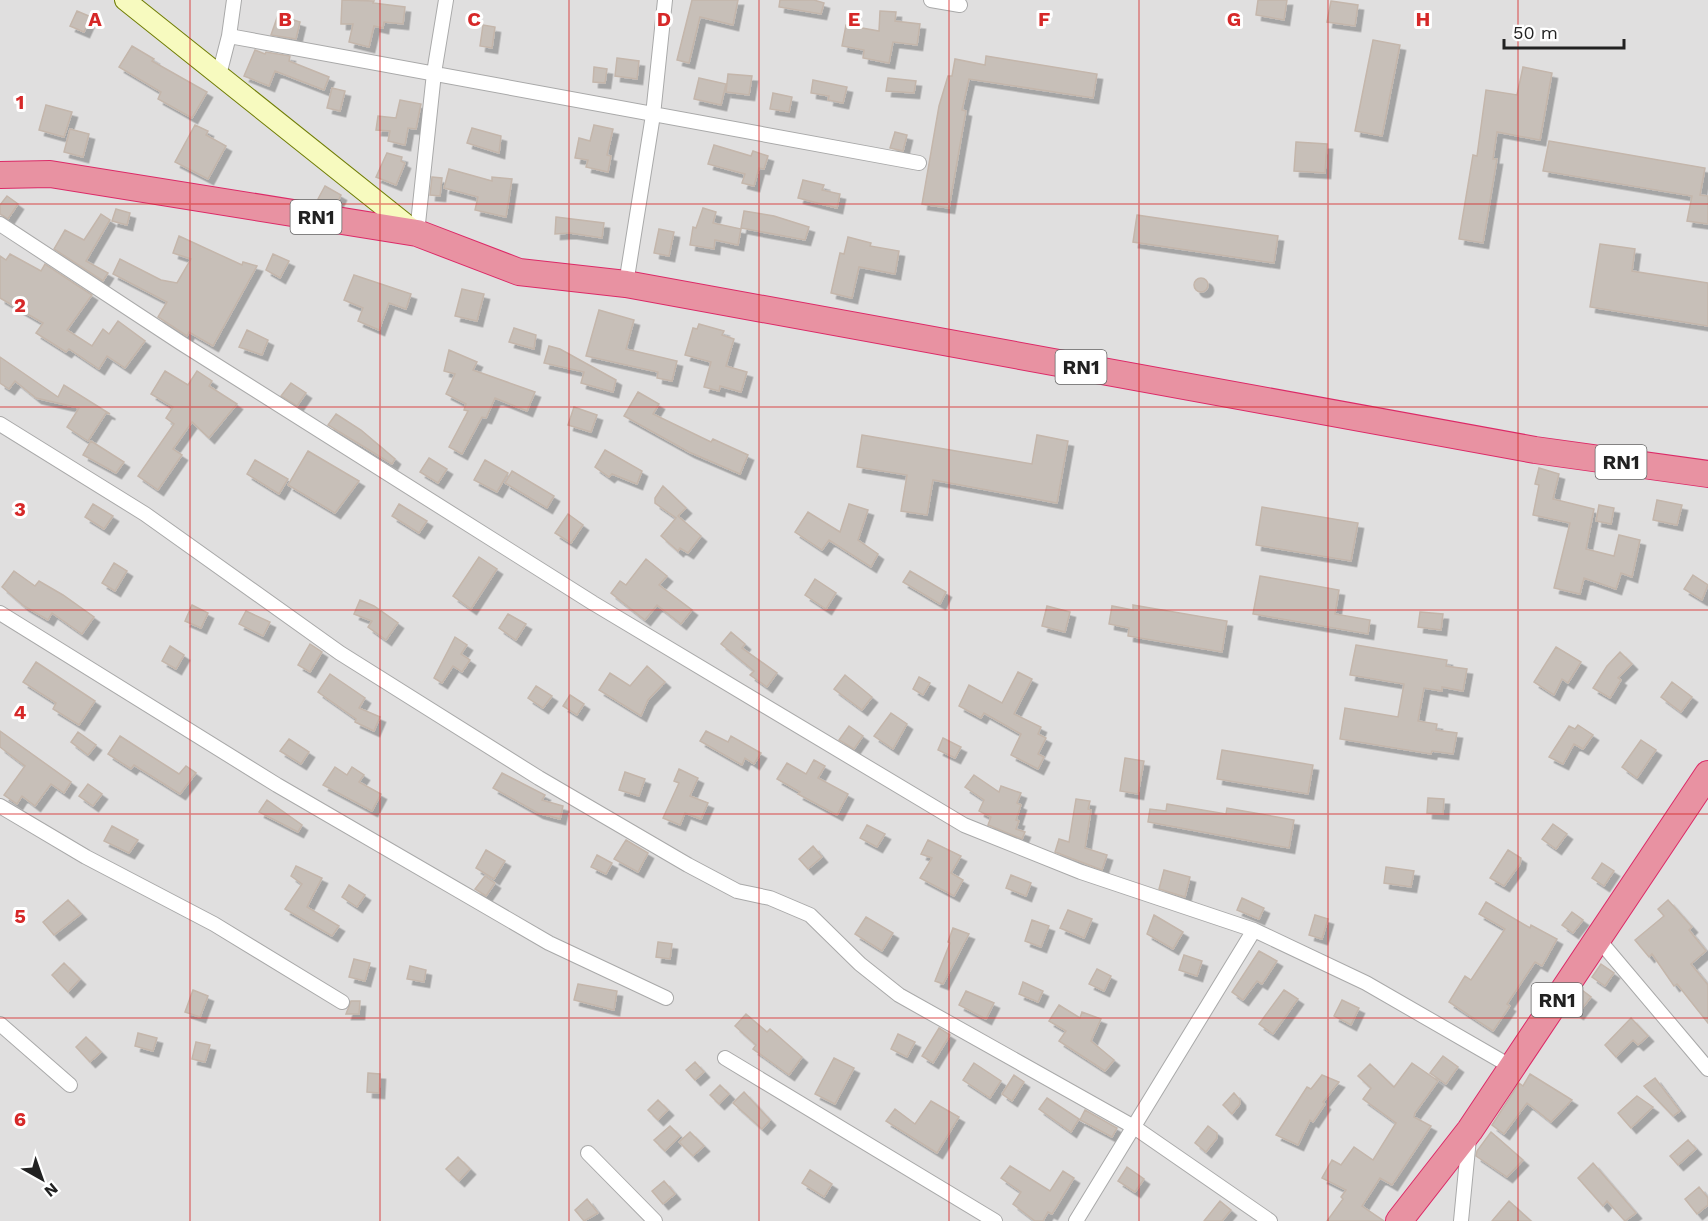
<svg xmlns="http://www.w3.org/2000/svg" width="1708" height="1221" font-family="'Work Sans',sans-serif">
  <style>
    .residential { fill: #e0dfdf }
    .building { fill: #c7bfb8; stroke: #c4b6ab; stroke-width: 1.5; filter: url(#shadow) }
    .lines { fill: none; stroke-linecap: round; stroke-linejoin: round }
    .street-casing { stroke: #a9a9a9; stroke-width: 16 }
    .secondary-casing { stroke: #707d05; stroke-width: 22 }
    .highway-casing { stroke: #dc2a67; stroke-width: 28 }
    .street { stroke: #fff; stroke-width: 14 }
    .secondary { stroke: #f7fabf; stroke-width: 20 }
    .highway { stroke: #e892a2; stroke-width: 26 }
    .grid { fill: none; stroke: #d62828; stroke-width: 1.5; stroke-opacity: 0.55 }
    .labels { text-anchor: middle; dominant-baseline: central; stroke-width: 6; stroke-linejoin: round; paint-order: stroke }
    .shield { fill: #fff; stroke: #646464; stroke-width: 1.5 }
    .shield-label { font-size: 20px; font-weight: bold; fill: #222 }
    .grid-label { font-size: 20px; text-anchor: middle; font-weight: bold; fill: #d62828; stroke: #fff; stroke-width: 6; stroke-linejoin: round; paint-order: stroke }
  </style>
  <defs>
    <filter id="shadow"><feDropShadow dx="5.5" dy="5.5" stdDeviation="0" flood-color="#0004"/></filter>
  </defs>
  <rect width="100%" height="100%" fill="#f2efe9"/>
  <path class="residential" d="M0 0H1708V1221H0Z"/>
  <path class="building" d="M342 0 374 1 373 3 405 7 403 24 384 22 383 28 374 26 369 47 349 42 353 24H341Z
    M692 0H738L733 25 700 17 689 63 677 60Z
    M780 0H814L824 3 821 14 779 7Z
    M1258 0H1287L1284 20 1256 15Z
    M1331 1 1358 5 1355 26 1327 22Z
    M77 11 91 17 84 32 70 26Z
    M880 11 896 12 895 21 920 24 917 45 893 42 889 63 863 58 864 50 842 46 846 25 879 31Z
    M278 15 300 22 296 39 271 35Z
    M483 25 495 27 492 48 480 46Z
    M1373 40 1400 45 1382 136 1355 131Z
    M132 46 154 59 152 61 207 92 192 118 158 99 161 92 119 67Z
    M255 50 265 54 266 52 290 56 289 61 329 77 324 90 275 71 269 86 244 76Z
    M986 56 1097 74 1093 98 969 79 962 110 966 111 949 208 922 204 939 106 948 76H952L955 59 985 65Z
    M617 58 639 61 637 79 615 76Z
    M594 67 607 69 605 83 593 82Z
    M1523 67 1552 73 1540 140 1497 132 1493 159H1497L1483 243 1459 239 1473 155 1477 156 1486 90 1517 95Z
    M728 74 752 76 749 95 726 92Z
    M699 78 726 84 721 105 694 99Z
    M888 78 916 81 914 93 886 91Z
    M813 80 847 87 843 103 828 100 829 96 811 93Z
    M332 88 345 91 340 111 327 108Z
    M773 93 792 97 789 112 770 109Z
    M400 100 421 104 416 129 408 128 405 145 388 141 390 131 376 130 378 116 396 118Z
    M46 105 72 112 64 137 39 130Z
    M195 125 208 131 206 135 226 146 208 179 175 162Z
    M594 125 613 129 607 155 611 156 608 172 586 167 588 160 575 158 579 138 590 141Z
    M472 128 501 136 499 153 467 143Z
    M70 129 89 134 83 157 64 152Z
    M895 132 907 135 903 151 890 148Z
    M1549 141 1705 168 1700 195 1708 196V224L1687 221 1692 196 1543 171Z
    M1296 142 1327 144 1325 173 1294 171Z
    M714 145 751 156 753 151 768 156 764 169 759 168 754 186 742 183 745 174 708 164Z
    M387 153 402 157 401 161 405 163 396 185 376 177Z
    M449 169 492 181V177L512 179 506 217 475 210 478 197 444 188Z
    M432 177 442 178 440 196 430 195Z
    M803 180 824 185 822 190 840 194 837 208 798 198Z
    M325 186 341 195 336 205 318 199Z
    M7 196 18 204 8 219 0 214V205Z
    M703 208 716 212 713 223 741 229 738 245 715 240 714 249 690 245 693 227 696 228Z
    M116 209 130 213 127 225 112 221Z
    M744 211 774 216 809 227 805 240 741 228Z
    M101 214 110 220 86 261 108 273 103 281 54 249 65 230 84 240Z
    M1137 215 1278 236 1274 263 1133 242Z
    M556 217 604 223 602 238 570 233 555 234Z
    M659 229 674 232 669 256 654 253Z
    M179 236 242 265 243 262 257 266 213 346 189 332 187 336 158 317 167 302 113 274 120 259 161 280 177 283 191 259 173 253Z
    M848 237 871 243 870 246 899 251 895 274 859 267 852 298 831 293 840 253 844 254Z
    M1600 244 1635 249 1632 271 1708 283V326L1590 307Z
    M10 254 41 271 45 264 92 295 67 330 92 346 103 329 109 334 118 321 145 341 125 368 107 356 99 369 69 349 66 352 36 333 43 323 0 298V256L6 260Z
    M273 254 289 261 280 278 266 270Z
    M354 275 411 294 406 309 389 303 379 330 358 321 363 308 344 300Z
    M1194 285a7 7 0 1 1 14 0a7 7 0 1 1-14 0Z
    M462 289 484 294 477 321 455 316Z
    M599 310 634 320 626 349 677 361 672 381 657 378 658 372 586 356Z
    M699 324 724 331 722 335 734 339 726 366 747 372 741 392 720 386 719 391 704 387 711 362 685 355 693 328 697 329Z
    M514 328 536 335 534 349 509 342Z
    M247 330 268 340 262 355 239 347Z
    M549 346 560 349 616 380 613 392 581 383 584 372 544 363Z
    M449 350 477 362 473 370 535 392 527 411 495 398 486 418 482 417 462 454 449 447 468 411 464 410 466 404 446 394 455 374 444 371Z
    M0 357 58 397 64 385 110 414 106 413 88 441 67 427 79 408 36 398 15 381 9 389 0 383Z
    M165 371 188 385 197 371 212 381 209 386 237 404 209 438 192 422 173 449 182 455 158 490 138 476 174 424 166 418 173 407 151 394Z
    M291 383 306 393 297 406 281 396Z
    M638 392 659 404 653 414 711 442 713 439 748 455 740 474 689 452 624 416Z
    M574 407 597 415 591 432 568 425Z
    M336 414 361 430 395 459 392 464 328 425Z
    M862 435 1032 464 1037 435 1068 441 1057 503 933 480 927 515 901 511 907 475 857 467Z
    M91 441 124 462 116 473 83 455Z
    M605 450 642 471 637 484 612 474 609 477 595 467Z
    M308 451 359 481 335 513 288 485Z
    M429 458 447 469 438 483 420 472Z
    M255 460 288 479 279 494 247 474Z
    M485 460 508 473 497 492 474 480Z
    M1539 468 1559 474 1553 499 1594 509 1586 549 1614 556 1619 535 1640 540 1632 577 1621 573 1616 589 1584 578 1580 594 1554 588 1570 523 1533 515 1539 485 1535 484Z
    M512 471 554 496 547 508 505 483Z
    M663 486 686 508 678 516 701 536 688 553 680 548 678 551 661 536 676 518 655 503V498Z
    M1657 500 1682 505 1677 525 1653 520Z
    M93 504 113 516 104 529 85 517Z
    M399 504 427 521 419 533 392 516Z
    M849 504 868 510 858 540 878 554 871 567 829 540 822 550 795 532 808 512 840 532Z
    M1599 505 1614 508 1611 524 1596 521Z
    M1262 507 1358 523 1351 561 1256 545Z
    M568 514 583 525 571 543 555 533Z
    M479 557 497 569 471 609 453 596Z
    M646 559 667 576 659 585 692 610 681 624 657 605 645 620 611 593 620 581 626 585Z
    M114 563 127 571 115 591 102 583Z
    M14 571 35 586 39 581 63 595 94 617 82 634 52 613 48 620 24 606 2 587Z
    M910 571 946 592 940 604 903 582Z
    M1693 575 1708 585 1702 600 1684 589Z
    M1260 576 1339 590 1335 614 1370 620 1368 634 1253 614Z
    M815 579 836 593 826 609 805 595Z
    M360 600 374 606 398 623 386 640 368 627 372 621 354 614Z
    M192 605 208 613 201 628 185 621Z
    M1133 605 1227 621 1222 652 1128 636 1129 628 1109 624 1112 606 1133 610Z
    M1047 606 1070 612 1065 632 1042 626Z
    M246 611 270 622 263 636 239 624Z
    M1420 612 1443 614 1441 630 1418 627Z
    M508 614 526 624 516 640 499 628Z
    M731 632 745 644 742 648 777 673 767 687 750 675 754 671 721 644Z
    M455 637 467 645 461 654 470 660 462 672 453 666 442 683 434 678Z
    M310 644 322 652 310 672 298 665Z
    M1356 645 1447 660 1446 666 1467 669 1463 691 1442 687V691L1424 688 1418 721 1437 724 1436 730 1457 733 1453 754 1432 751 1431 754 1340 739 1345 708 1398 717 1404 684 1350 675Z
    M170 646 184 655 176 669 162 661Z
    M1556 647 1581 662 1568 683 1562 679 1554 695 1534 682Z
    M1620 652 1632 664 1618 678 1621 680 1610 698 1593 688 1607 666Z
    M36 662 95 701 79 725 53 709 56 703 23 682Z
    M647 666 665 682 648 700 641 716 599 690 610 673 630 686Z
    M1018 672 1032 679 1014 714 1041 727 1038 734 1046 738 1038 754 1044 757 1038 769 1011 755 1021 734 984 713 981 718 959 706 969 685 1002 703Z
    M330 674 365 698 359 708 380 717 374 731 355 722 356 719 318 692Z
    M845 675 872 697 862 710 834 689Z
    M919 677 930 683 923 695 913 689Z
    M1672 682 1692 697 1681 712 1661 697Z
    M536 686 552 696 543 708 528 698Z
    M570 695 584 704 577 715 563 706Z
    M891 713 907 724 893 749 874 736Z
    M1578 725 1593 735 1583 749 1574 744 1563 764 1549 757 1569 726 1575 729Z
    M849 726 863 736 854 749 839 740Z
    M0 731 71 782 64 793 51 784 35 806 22 796 17 804 4 795 25 766 0 747Z
    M706 731 728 742 731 736 761 753 754 764 745 758 742 765 700 741Z
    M78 732 96 745 88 755 71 742Z
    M120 736 179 774 186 766 196 773 180 794 134 765 131 769 108 754Z
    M943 738 961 747 955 758 938 750Z
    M289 739 309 752 301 764 280 751Z
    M1641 740 1656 750 1637 778 1622 767Z
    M1222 750 1313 765 1308 794 1217 779Z
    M1125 758 1144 761 1138 794 1120 791Z
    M814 760 825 766 818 778 848 794 837 815 798 794 800 792 777 779 787 763 806 774Z
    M335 767 347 775 352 767 364 775 359 782 381 794 372 811 323 785Z
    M679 769 698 778 690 796 708 803 701 819 685 813 680 825 663 818 679 783 674 781Z
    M625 772 645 779 639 796 619 790Z
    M502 773 545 795 542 800 563 806 560 819 538 813 493 788Z
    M974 775 999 792 1001 786 1021 793 1017 803 1021 805 1016 820 1019 821 1016 829 1025 832 1022 839 988 825 991 817 979 811 984 800 965 787Z
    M88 784 102 794 93 806 79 796Z
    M1428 798 1444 799 1443 814 1427 813Z
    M1076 799 1090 801 1088 809 1091 810 1085 848 1107 855 1102 870 1055 852 1059 839 1069 842Z
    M267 800 302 825 298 832 259 812Z
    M1167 804 1226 814 1227 808 1294 820 1289 848 1148 822 1150 809 1166 811Z
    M1553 824 1567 834 1556 849 1542 839Z
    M867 825 885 834 877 847 860 838Z
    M112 826 138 840 129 853 104 841Z
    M626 840 648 853 638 872 614 859Z
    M928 840 961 856 951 873 963 880 954 896 920 878 932 858 921 854Z
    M813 846 822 857 808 869 799 859Z
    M486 850 505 861 494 879 476 868Z
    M1508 850 1521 858 1520 864 1504 886 1490 878Z
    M597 855 612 863 606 874 591 867Z
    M1602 863 1614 871 1604 886 1592 878Z
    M296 866 322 878 307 907 339 926 332 936 285 909 302 884 291 876Z
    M1386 867 1414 871 1411 887 1384 883Z
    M1164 870 1190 877 1185 897 1159 889Z
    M1011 875 1031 883 1026 896 1006 888Z
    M485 876 495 883 486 896 475 889Z
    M349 885 365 895 357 907 342 897Z
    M1242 898 1264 908 1259 919 1237 910Z
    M68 900 81 914 54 935 43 922Z
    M1668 900 1692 927 1689 930 1706 951 1691 964 1708 985V1023L1677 984 1674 986 1652 954 1649 957 1635 940 1664 916 1658 909Z
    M1486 902 1530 928 1531 925 1557 939 1542 966 1535 962 1507 1004 1510 1006 1493 1031 1449 1002 1465 976 1471 980 1505 929 1479 914Z
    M1068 910 1092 919 1084 938 1060 928Z
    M1572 912 1583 920 1573 933 1562 925Z
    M1154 915 1183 932 1173 949 1147 934Z
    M1315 915 1328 919 1322 939 1309 935Z
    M866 917 893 933 882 951 855 934Z
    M1032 920 1049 926 1041 947 1025 941Z
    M953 928 969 934 943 984 935 981 950 943 948 942Z
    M658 942 672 944 670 959 656 957Z
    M1259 951 1277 961 1262 984 1257 981 1243 1000 1232 992Z
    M1184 955 1202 961 1197 976 1179 970Z
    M354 959 370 963 365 981 349 977Z
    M64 963 80 979 68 992 52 975Z
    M1601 964 1614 973 1605 986 1592 977Z
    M410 966 426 970 424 982 407 979Z
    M1097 969 1111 976 1104 991 1089 984Z
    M1023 982 1043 991 1038 1002 1019 994Z
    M578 984 617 991 614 1010 574 1000Z
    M193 990 208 996 200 1017 185 1012Z
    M1284 990 1298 999 1273 1034 1259 1024Z
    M1582 990 1591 997 1578 1014 1570 1008Z
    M966 991 994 1003 986 1019 959 1005Z
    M1342 1000 1359 1008 1351 1025 1334 1016Z
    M351 1001H360L359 1014H346Z
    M1059 1005 1080 1018 1082 1012 1101 1019 1091 1041 1114 1060 1105 1071 1059 1041 1066 1031 1049 1021Z
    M746 1014 767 1032 770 1029 802 1057 789 1075 753 1049 756 1045 735 1026Z
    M1631 1018 1648 1036 1638 1045 1633 1040 1616 1057 1605 1045Z
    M939 1028 950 1035 933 1063 922 1056Z
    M138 1033 157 1038 153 1051 135 1046Z
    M898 1034 915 1042 907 1057 891 1049Z
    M86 1037 101 1052 90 1062 76 1047Z
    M196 1042 210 1045 205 1062 192 1059Z
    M1443 1056 1458 1067 1446 1084 1430 1073Z
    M834 1058 854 1068 835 1104 815 1094Z
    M695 1062 704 1072 695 1080 686 1070Z
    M974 1063 1001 1081 990 1098 963 1080Z
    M1412 1063 1438 1081 1415 1113 1414 1117 1431 1126 1392 1185 1380 1178 1362 1206 1384 1221H1327L1343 1199 1341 1197 1346 1190 1322 1178 1332 1160 1341 1165 1354 1147 1373 1160 1396 1123 1363 1099 1371 1088 1358 1076 1370 1064 1394 1087Z
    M368 1073 380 1074 379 1093 367 1092Z
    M1530 1074 1572 1100 1551 1122 1527 1103 1504 1134 1492 1125 1519 1083 1523 1086Z
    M1014 1075 1024 1082 1012 1101 1002 1094Z
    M1322 1075 1339 1082 1323 1102 1325 1104 1313 1122 1310 1120 1298 1145 1276 1135 1307 1087 1311 1089Z
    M1655 1078 1680 1111 1673 1116 1644 1086Z
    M720 1085 729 1094 719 1104 710 1095Z
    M744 1092 770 1120 762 1129 733 1103Z
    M1234 1093 1240 1100V1104L1232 1114 1223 1105Z
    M1637 1096 1653 1107 1631 1128 1618 1113Z
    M1047 1098 1079 1119 1071 1132 1039 1109Z
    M658 1100 668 1110 658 1120 648 1110Z
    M931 1101 959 1117 937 1153 886 1121 895 1109 915 1124Z
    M1085 1110 1117 1128 1112 1137 1080 1120Z
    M670 1126 680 1136 665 1151 654 1140Z
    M1208 1126 1217 1133V1138L1206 1152 1195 1143Z
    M690 1132 704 1146 693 1156 679 1142Z
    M1491 1132 1523 1160 1507 1177 1476 1156 1477 1151Z
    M1688 1140 1696 1149 1678 1165 1670 1156Z
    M458 1157 470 1169 459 1181 446 1169Z
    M1593 1163 1636 1213 1625 1221 1607 1201 1603 1206 1578 1178Z
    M1010 1166 1050 1191 1063 1171 1074 1178 1052 1214 1048 1212 1043 1221H1035L1013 1204 1021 1192 1001 1178Z
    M1127 1167 1144 1179 1135 1192 1118 1181Z
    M810 1170 832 1184 824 1197 802 1183Z
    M664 1181 675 1194 663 1204 652 1191Z
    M1699 1187 1708 1198V1205L1697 1214 1685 1199Z
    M587 1199 598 1213 584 1221 575 1210Z
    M1220 1201 1231 1210 1222 1221H1204Z
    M1509 1201 1531 1221H1492Z"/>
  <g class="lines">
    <defs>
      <path id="street" d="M931 0 960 5
        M229 36 919 163
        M219 75 229 36 234 0
        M0 224 181 343 593 603 964 825 1081 872 1254 930 1366 983 1510 1066
        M417 233 434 73 446 0
        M626 284 653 115 665 0
        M0 424 145 514 340 653 539 778 688 865 737 891 770 898 810 915 860 964 899 995 1134 1127 1270 1221
        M0 613 277 785 549 943 666 998
        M0 806 86 857 214 924 342 1002
        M1599 940 1708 1069
        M0 1024 70 1085
        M725 1058 995 1221
        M588 1153 655 1221
        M1076 1221 1254 930
        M1461 1221 1469 1138"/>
      <path id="secondary" d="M125 0 417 233"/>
      <path id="highway" d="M0 175 50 174 417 233 519 272 626 284 1535 450 1708 474
        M1399 1221 1470 1130 1708 774"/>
    </defs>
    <use href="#street" class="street-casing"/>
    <use href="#secondary" class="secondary-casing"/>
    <use href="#highway" class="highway-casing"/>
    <use href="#street" class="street"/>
    <use href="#secondary" class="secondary"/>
    <use href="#highway" class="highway"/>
  </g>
  <path class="grid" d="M190 0V1221M380 0V1221M569 0V1221M759 0V1221M949 0V1221M1139 0V1221M1328 0V1221M1518 0V1221M0 204H1708M0 407H1708M0 610H1708M0 814H1708M0 1018H1708"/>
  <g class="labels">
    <g class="shield">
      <rect x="290.5" y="200" width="51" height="34" rx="4.5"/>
      <rect x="1055.5" y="350" width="51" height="34" rx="4.5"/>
      <rect x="1595.5" y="445" width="51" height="34" rx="4.5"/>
      <rect x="1531.5" y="983" width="51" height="34" rx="4.5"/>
    </g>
    <g class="shield-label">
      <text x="316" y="217">RN1</text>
      <text x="1081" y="367">RN1</text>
      <text x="1621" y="462">RN1</text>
      <text x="1557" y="1000">RN1</text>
    </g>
  </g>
  <g class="grid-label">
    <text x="95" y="26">A</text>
    <text x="285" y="26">B</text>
    <text x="474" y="26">C</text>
    <text x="664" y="26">D</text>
    <text x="854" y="26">E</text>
    <text x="1044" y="26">F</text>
    <text x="1234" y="26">G</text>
    <text x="1423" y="26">H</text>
    <text x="20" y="109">1</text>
    <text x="20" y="312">2</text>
    <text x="20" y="516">3</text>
    <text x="20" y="719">4</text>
    <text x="20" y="923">5</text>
    <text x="20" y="1126">6</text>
  </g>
  <g transform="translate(42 1179) rotate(140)" stroke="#ffffff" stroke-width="4.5" paint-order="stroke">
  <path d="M0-4.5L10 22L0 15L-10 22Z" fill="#222222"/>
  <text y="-9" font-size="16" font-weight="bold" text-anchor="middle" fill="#222222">N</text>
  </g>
  <path d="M1504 39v9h120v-9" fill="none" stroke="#222222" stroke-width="3"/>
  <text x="1513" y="39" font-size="18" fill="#222222" stroke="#ffffff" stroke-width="4.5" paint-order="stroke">50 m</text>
</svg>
